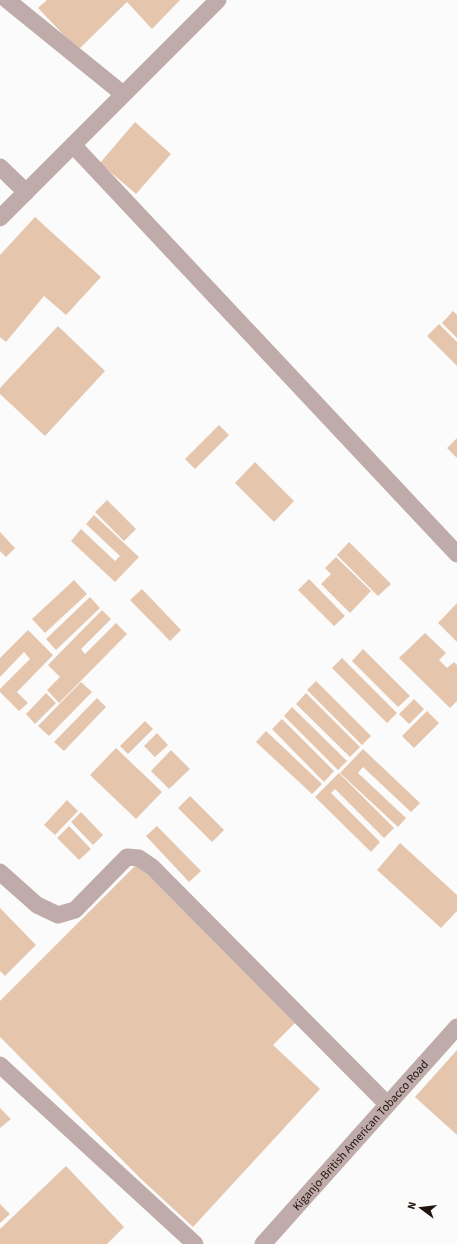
<svg xmlns="http://www.w3.org/2000/svg" width="457" height="1244" font-family="'Source Sans 3',sans-serif">
  <style>
    .building { fill: #e5c6ad }
    .lines { fill: none; stroke-linecap: round; stroke-linejoin: round }
    .minor { stroke: #beabaa; stroke-width: 17 }
    .labels { text-anchor: middle; dominant-baseline: central; stroke-width: 3; stroke-linejoin: round; paint-order: stroke }
    .street-label { font-size: 12px; fill: #21130e; stroke: #fbfbfb }
  </style>
  <rect width="100%" height="100%" fill="#fbfbfb"/>
  <path class="building" d="M47 0H180L152 29 127 2 78 50 38 8Z
    M135 122 171 154 136 194 100 163Z
    M35 217 101 277 66 315 44 296 6 342 0 337V255Z
    M453 311 457 315V338L442 323Z
    M439 324 457 342V366L427 336Z
    M58 326 105 371 45 436 0 394V388Z
    M219 425 229 435 195 469 185 459Z
    M457 438V458L447 448Z
    M255 462 294 501 274 522 235 483Z
    M107 500 136 529 124 541 95 512Z
    M94 515 139 557 115 582 71 541 81 529 115 561 120 556 86 524Z
    M0 532 15 548 6 557 0 551Z
    M349 542 391 584 378 596 337 555Z
    M336 557 371 591 350 613 321 584 331 574 325 568Z
    M309 579 345 616 334 626 298 590Z
    M74 580 87 594 45 633 32 619Z
    M142 589 181 630 170 641 130 600Z
    M90 597 100 608 56 650 46 639Z
    M457 603V642L438 623Z
    M102 610 111 619 81 649 85 654 116 623 127 634 59 703 47 690 60 677 48 665Z
    M28 630 53 655 17 692 28 703 19 711 0 692V689L30 659 24 652 0 677V658Z
    M425 633 446 653 439 660 447 668 454 662 457 665V701L450 708 399 658Z
    M363 649 410 696 398 707 352 661Z
    M342 658 397 713 387 723 332 668Z
    M316 681 371 736 362 745 307 690Z
    M81 682 92 692 49 736 38 726Z
    M46 693 56 703 35 724 26 714Z
    M306 693 360 747 350 757 296 704Z
    M97 698 106 707 64 751 54 742Z
    M414 699 424 709 409 724 399 714Z
    M292 707 347 761 338 770 284 716Z
    M427 711 439 723 414 748 402 736Z
    M282 719 334 771 324 782 272 729Z
    M145 721 153 729 128 754 120 746Z
    M266 731 322 784 312 794 256 742Z
    M157 733 168 745 155 757 144 746Z
    M116 748 162 792 136 819 90 775Z
    M363 749 420 803 411 812 363 767 358 773 406 818 398 827 340 773Z
    M171 750 190 769 169 789 151 771Z
    M339 773 394 828 384 838 335 789 331 793 380 842 371 852 315 797Z
    M190 796 224 830 212 842 178 808Z
    M67 800 78 811 55 835 44 825Z
    M81 812 103 835 93 845 71 822Z
    M69 826 91 849 79 860 57 838Z
    M157 826 201 871 189 882 146 836Z
    M400 843 457 895V911L441 928 377 870Z
    M137 864 295 1023 273 1045 320 1089 193 1227 140 1178 0 1037V1001Z
    M0 908 36 945 5 976 0 971Z
    M457 1050V1135L415 1097Z
    M0 1108 11 1119 0 1128Z
    M66 1166 124 1227 107 1244H0V1229Z
    M0 1204 10 1214 0 1223Z"/>
  <g class="lines">
    <g class="minor">
      <path d="M7 0 123 94"/>
      <path d="M73 145 457 554"/>
      <path d="M0 167 26 192"/>
      <path d="M0 218 218 0"/>
      <path d="M0 872 37 905 58 915 75 910 127 857 139 858 152 867 387 1104"/>
      <path d="M0 1065 195 1244"/>
      <path id="s1" d="M263 1244 457 1027"/>
    </g>
  </g>
  <g class="labels">
    <g class="street-label">
      <text stroke="none"><textPath href="#s1" startOffset="146">Kiganjo-British American Tobacco Road</textPath></text>
    </g>
  </g>
  <g transform="translate(421 1208) rotate(285)" stroke="#fbfbfb" stroke-width="3" paint-order="stroke">
  <path d="M0-3L7 15L0 10L-7 15Z" fill="#21130e"/>
  <text y="-6" font-size="11" font-weight="bold" text-anchor="middle" fill="#21130e">N</text>
  </g>
</svg>
